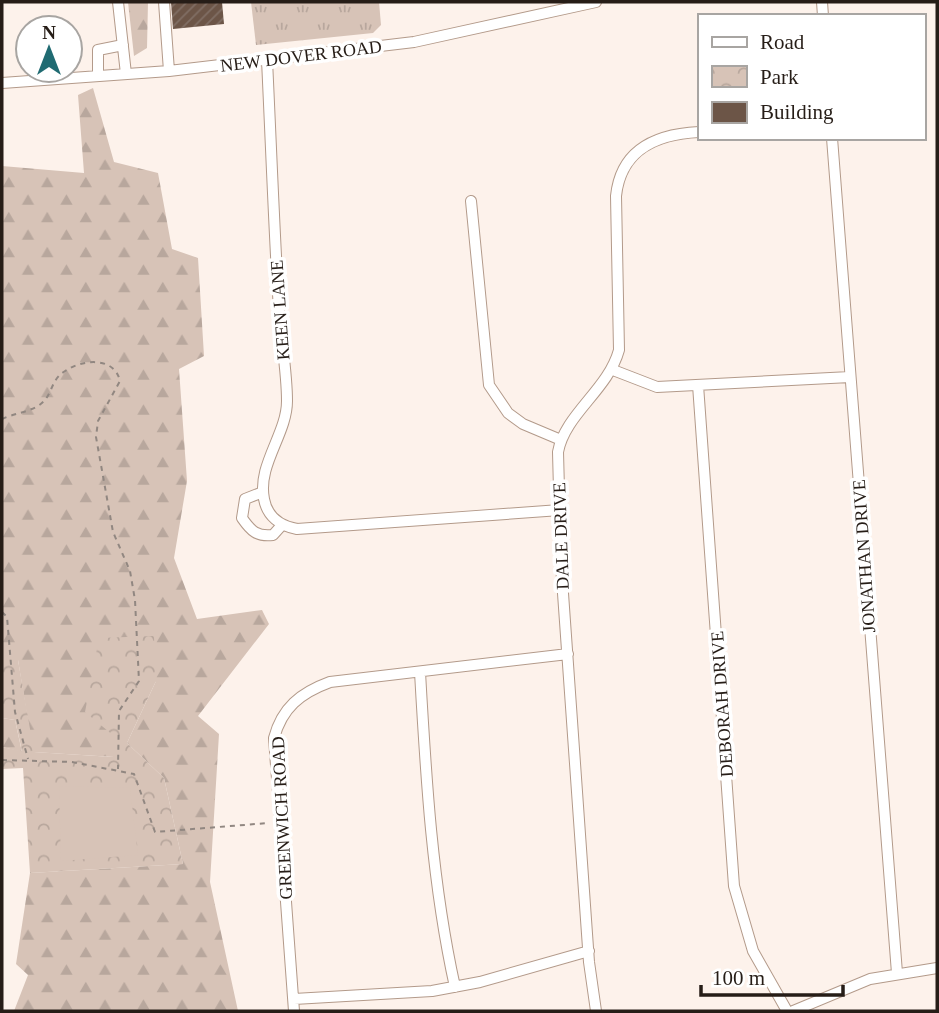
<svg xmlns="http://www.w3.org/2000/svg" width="939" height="1013" font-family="Georgia,serif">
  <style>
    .grass { fill: url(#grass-tufts) }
    .forest { fill: url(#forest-firs) }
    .park { fill: url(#park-crowns) }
    .pitch { fill: #d7c3b7 }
    .building { fill: url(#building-hatch) }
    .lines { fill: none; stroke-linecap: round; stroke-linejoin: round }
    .minor-casing { stroke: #b39a8a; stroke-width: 12 }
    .path { stroke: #918781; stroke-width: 2; stroke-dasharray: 5 5; stroke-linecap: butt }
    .minor { stroke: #fff; stroke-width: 10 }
    .labels { text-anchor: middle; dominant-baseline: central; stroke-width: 7; stroke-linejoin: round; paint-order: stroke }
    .street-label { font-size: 18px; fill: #261d17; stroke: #fff }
  </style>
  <defs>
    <pattern id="grass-tufts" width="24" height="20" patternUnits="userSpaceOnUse" patternTransform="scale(1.75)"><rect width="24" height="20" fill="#d7c3b7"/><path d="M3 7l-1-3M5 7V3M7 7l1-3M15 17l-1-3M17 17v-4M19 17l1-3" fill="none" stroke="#b8a79d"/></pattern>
    <pattern id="forest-firs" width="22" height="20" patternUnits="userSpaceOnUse" patternTransform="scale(1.75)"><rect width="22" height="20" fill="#d7c3b7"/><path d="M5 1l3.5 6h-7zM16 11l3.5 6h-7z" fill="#b8a79d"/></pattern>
    <pattern id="park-crowns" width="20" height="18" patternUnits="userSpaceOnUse" patternTransform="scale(1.75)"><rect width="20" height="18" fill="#d7c3b7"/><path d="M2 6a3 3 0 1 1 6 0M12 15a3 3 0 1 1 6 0" fill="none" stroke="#b8a79d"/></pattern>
    <pattern id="building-hatch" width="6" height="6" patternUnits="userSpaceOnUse" patternTransform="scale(1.75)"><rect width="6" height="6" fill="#6c5547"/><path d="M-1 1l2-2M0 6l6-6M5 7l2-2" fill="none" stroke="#806e64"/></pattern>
  </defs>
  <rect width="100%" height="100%" fill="#fdf2eb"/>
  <path class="grass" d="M251 2H379L381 25 373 33 256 45Z"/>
  <path class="forest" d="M128 2H148L147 48 134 56Z
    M93 88 114 162 158 173 172 249 198 258 204 356 179 369 187 481 174 558 197 619 262 610 269 624 198 716 219 734 210 882 238 1011H14L28 975 16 964 30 873 183 864 164 778 127 743 156 681 114 736V757L33 752 18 660H2V166L84 173 78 95Z
    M2 718 15 720 22 752 2 747Z"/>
  <path class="park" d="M154 636 156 681 127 743 164 778 183 864 30 873 23 768 2 769V747L22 751 15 720 2 718V660H18L34 752 113 757 114 736 85 712 99 638Z"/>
  <path class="pitch" d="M59 786 130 788 138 855 61 861Z"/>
  <path class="building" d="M171 2H222L224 24 173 29Z"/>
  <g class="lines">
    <defs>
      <path id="minor" d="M118 2 126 74
        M164 2 169 71
        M822 2 823 16
        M267 60C271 144 274 227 279 311 281 341 287 371 287 401 287 434 257 465 264 499 267 516 280 526 297 529L560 510
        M98 76V50L123 45
        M2 83 169 71 414 42 596 2
        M832 138 897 973
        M471 201 489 385 508 413 523 424 561 440
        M613 370 657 387 850 377
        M698 385 734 886 753 951 787 1011
        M263 492 245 499 242 518C251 531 257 537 273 535L282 525
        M420 672C426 779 432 883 455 987
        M294 999 432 991 480 982 589 951
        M294 1011 274 738C282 708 300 693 330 682L568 654
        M596 1011 589 962 561 565 558 452C565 414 608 390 619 350L616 196C621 149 657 134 699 132
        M793 1011 870 979 937 968"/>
    </defs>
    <use href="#minor" class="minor-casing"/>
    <path class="path" d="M2 419C14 413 33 412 43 402 51 395 52 381 61 374 79 359 114 355 120 381L98 421 96 437 113 532 130 571 135 600 139 681 119 711 118 769
      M2 612 7 617 15 712 28 759
      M2 760 72 762 134 774 155 832 269 823"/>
    <use href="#minor" class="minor"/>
  </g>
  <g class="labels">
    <g class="street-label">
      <text transform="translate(301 56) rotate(-7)">NEW DOVER ROAD</text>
      <text transform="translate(280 310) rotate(-94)">KEEN LANE</text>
      <text transform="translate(561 536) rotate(-92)">DALE DRIVE</text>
      <text transform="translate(864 556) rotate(-94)">JONATHAN DRIVE</text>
      <text transform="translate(722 704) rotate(-94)">DEBORAH DRIVE</text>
      <text transform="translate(282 818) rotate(-93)">GREENWICH ROAD</text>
    </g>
  </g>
  <rect width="939" height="1013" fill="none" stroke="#261d17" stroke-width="7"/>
  <rect x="698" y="14" width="228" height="126" fill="#ffffff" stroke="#a8a5a2" stroke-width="2"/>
  <rect x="712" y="37" width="35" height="10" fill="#ffffff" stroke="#a8a5a2" stroke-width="2"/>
  <text x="760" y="49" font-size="21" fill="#261d17">Road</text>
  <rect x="712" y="66" width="35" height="21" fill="url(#park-crowns)" stroke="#a8a5a2" stroke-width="2"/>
  <text x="760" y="84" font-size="21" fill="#261d17">Park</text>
  <rect x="712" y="102" width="35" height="21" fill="#6c5547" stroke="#a8a5a2" stroke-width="2"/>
  <text x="760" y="119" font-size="21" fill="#261d17">Building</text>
  <g transform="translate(49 49)"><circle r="33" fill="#ffffff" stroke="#a8a5a2" stroke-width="2"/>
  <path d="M0-5L12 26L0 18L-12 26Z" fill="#206b72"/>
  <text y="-10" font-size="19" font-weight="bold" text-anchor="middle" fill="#261d17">N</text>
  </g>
  <path d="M701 985v10h142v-10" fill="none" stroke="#261d17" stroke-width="3.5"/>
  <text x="712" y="985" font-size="21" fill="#261d17" stroke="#ffffff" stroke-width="5" paint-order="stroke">100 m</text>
</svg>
